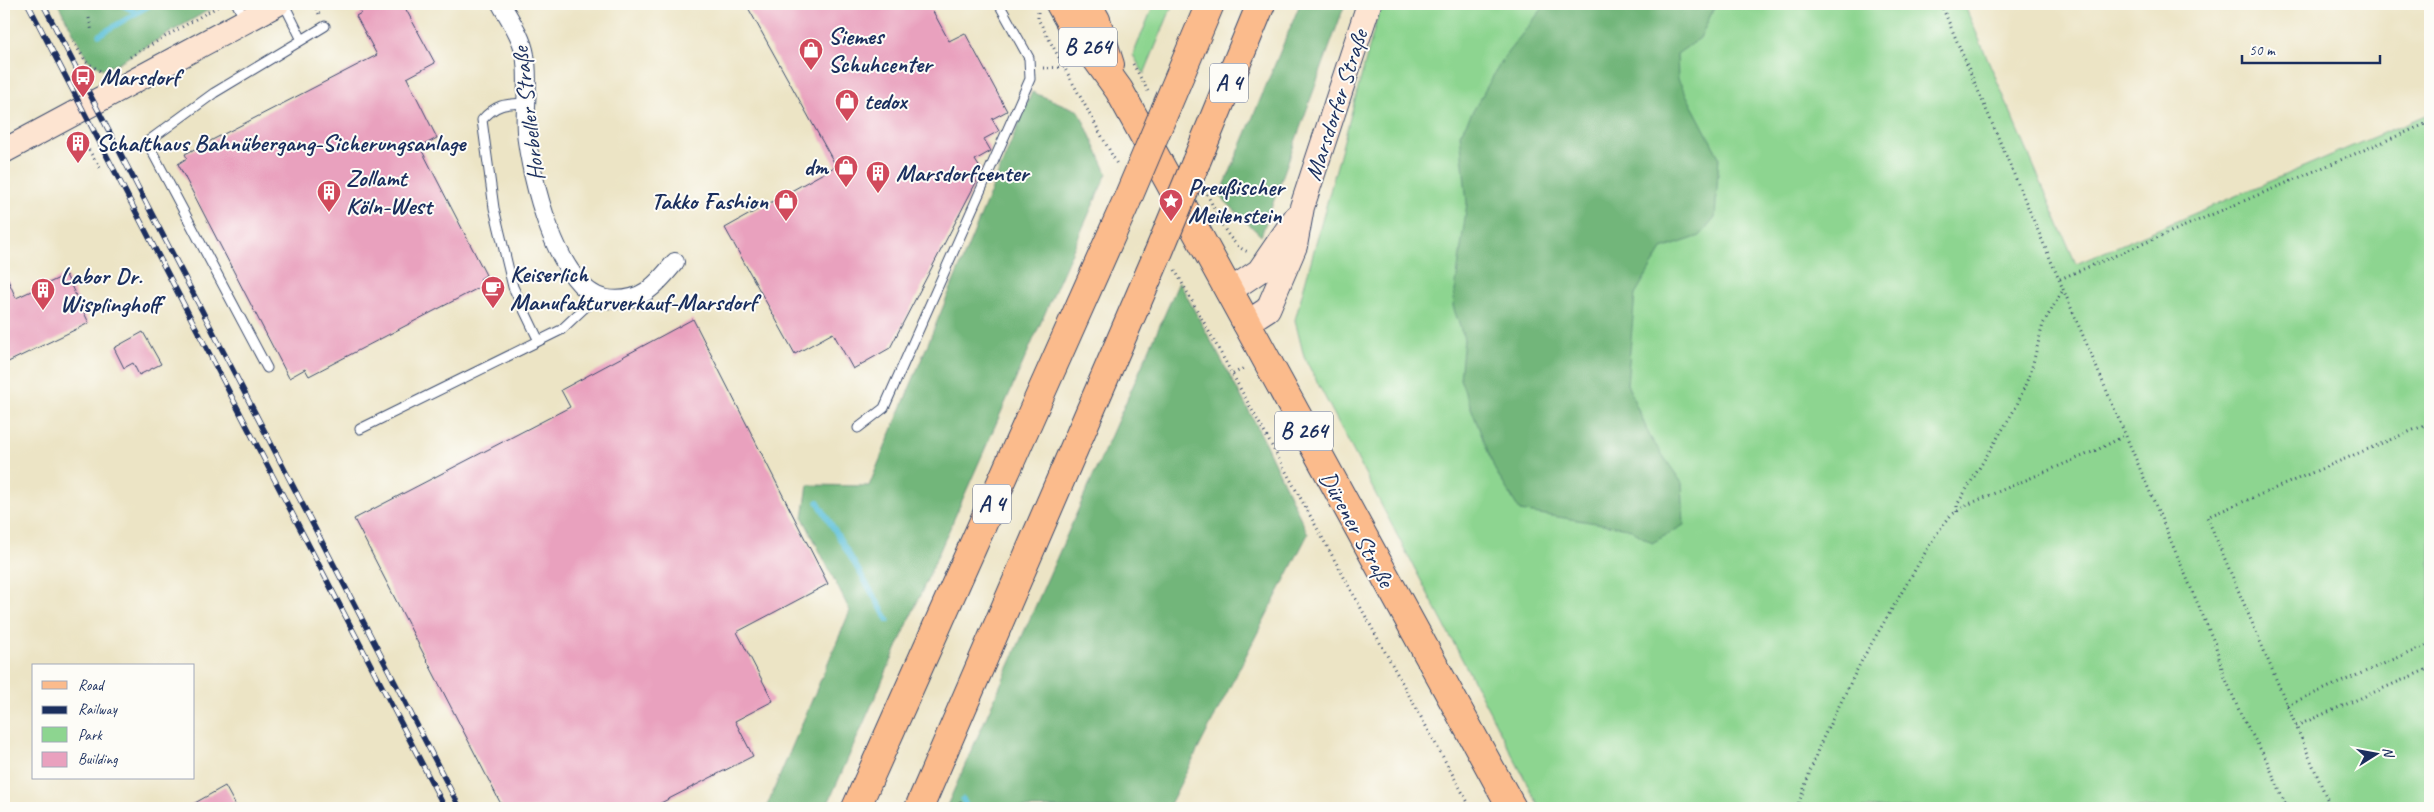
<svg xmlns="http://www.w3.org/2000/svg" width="2434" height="812" font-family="Caveat,sans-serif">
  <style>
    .green { fill: #8dd590; stroke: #548277 }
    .forest { fill: #72b67a; stroke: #46726c }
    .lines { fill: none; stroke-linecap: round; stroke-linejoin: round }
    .stream { stroke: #5bc0d9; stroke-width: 5.5 }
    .building { fill: #e9a1be }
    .lane-casing { stroke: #3a4a6d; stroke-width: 11 }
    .street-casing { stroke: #3a4a6d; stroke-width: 20 }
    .secondary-casing { stroke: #3a4a6d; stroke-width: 26 }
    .primary-casing { stroke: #3a4a6d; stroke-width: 30 }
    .highway-casing { stroke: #3a4a6d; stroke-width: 30 }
    .path { stroke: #3a4a6d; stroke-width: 3; stroke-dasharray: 1 4; stroke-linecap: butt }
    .lane { stroke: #fff; stroke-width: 9 }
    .street { stroke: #fff; stroke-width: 18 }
    .secondary { stroke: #fde4d1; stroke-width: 24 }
    .primary { stroke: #fbbb8c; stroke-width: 28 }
    .highway { stroke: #fbbb8c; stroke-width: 28 }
    .rail-casing { stroke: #1b2f5e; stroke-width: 5.5 }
    .rail { stroke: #fdfcf7; stroke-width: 4; stroke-dasharray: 11; stroke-linecap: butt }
    .highway-bridge-casing { stroke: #3a4a6d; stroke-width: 30; stroke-linecap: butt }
    .highway-bridge { stroke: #fbbb8c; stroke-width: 28 }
    .labels { text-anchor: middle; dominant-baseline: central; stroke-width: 4; stroke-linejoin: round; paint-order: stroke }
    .shield { fill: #fdfcf7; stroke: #5f6c8c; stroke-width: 1 }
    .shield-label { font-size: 22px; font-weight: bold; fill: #1b2f5e }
    .poi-label { font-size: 24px; font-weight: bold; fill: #1b2f5e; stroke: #fdfcf7; text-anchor: start }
    .street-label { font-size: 24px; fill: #1b2f5e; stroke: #fdfcf7 }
  </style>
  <rect width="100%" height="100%" fill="#fdfcf7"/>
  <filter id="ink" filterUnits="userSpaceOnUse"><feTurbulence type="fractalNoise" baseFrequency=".02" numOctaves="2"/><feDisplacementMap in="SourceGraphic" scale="10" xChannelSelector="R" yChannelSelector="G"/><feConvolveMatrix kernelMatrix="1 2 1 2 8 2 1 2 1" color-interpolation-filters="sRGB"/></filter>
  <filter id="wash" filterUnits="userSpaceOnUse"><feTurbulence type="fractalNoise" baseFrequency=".0096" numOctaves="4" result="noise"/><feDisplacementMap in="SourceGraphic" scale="20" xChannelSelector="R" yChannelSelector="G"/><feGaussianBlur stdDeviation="1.12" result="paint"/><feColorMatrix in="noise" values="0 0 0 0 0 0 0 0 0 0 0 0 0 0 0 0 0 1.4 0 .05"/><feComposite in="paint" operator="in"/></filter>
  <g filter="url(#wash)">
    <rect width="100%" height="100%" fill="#ece4c5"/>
    <path class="green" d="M1154 4H1173L1144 74 1133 55Z
      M1381 4H1964L2076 264 2430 113V808H1540L1304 357 1295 320Z"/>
    <path class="forest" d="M58 4H219L116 64 103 69 88 60Z
      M1300 4H1345L1261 236 1220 196Z
      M1546 4H1716L1700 38 1677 54 1678 79 1719 157 1715 218 1700 236 1662 249 1635 294 1627 384 1650 437 1682 483 1684 525 1652 543 1628 528 1520 511 1495 470 1460 379 1464 339 1453 306 1467 203 1460 134 1504 57Z
      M1032 92 1079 111 1107 173 826 808H766L850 611 803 518 808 485 869 486Z
      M1179 282 1256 424 1308 534 1168 808H946Z"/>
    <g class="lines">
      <path class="stream" d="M121 4 137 13
        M99 35 152 4
        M818 502 888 620
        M963 799 967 808"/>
    </g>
    <g id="blocks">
      <path class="building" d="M357 4H403L435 63 407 78 437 138 420 147 486 275 480 279 484 285 309 376 305 369 289 378 178 164 187 158 185 154 377 55 356 16 361 13Z
        M746 4H929L949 41 965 33 1007 111 992 119 999 131 984 139 991 151 975 160 982 171 890 348 853 369 833 333 795 354 725 228 836 166Z
        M4 271 16 298 66 275 89 323 4 364Z
        M693 319 828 584 737 632 773 701 735 721 753 756 651 808H503L354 519 570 407 561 390Z
        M143 332 161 364 139 375 133 363 124 368 114 348Z
        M225 786 237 808H186Z"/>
    </g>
  </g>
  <g filter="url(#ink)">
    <use href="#blocks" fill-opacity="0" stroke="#3a4a6d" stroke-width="1"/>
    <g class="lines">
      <defs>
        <path id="lane" d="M237 4 245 20
          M302 40 325 26
          M526 103C505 104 496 104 482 120L494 208 513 287 539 341
          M267 368 147 142 214 93 302 40 284 4
          M858 428 884 408 1030 79 1029 58 999 4
          M360 429 561 330 596 297"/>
        <path id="street" d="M501 4C510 20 522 37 525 55 530 80 524 107 526 132 530 174 557 291 606 299 640 304 655 287 675 262"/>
        <path id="secondary" d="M4 151 277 4
          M1228 292 1259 271 1296 217
          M1245 324 1268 309 1295 246 1302 207 1369 4"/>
        <path id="primary" d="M1060 4 1070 22 1119 90 1512 808
          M1087 4 1096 20 1110 65"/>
        <path id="highway" d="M1166 108 1210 4
          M1196 162 1261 4
          M856 808 1127 200
          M919 808 1157 256"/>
      </defs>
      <use href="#lane" class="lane-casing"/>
      <use href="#street" class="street-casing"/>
      <use href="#secondary" class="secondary-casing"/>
      <use href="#primary" class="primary-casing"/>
      <use href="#highway" class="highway-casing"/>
      <path class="path" d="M314 4 320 16
        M1941 4 2215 644 2224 675 2241 715 2266 759 2287 808
        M1038 12V19L1118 166
        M89 18 92 32
        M73 41 86 62 103 73
        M130 57 222 4
        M1133 64 1148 91
        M1043 68 1065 67
        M78 133 100 168
        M1207 194C1217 213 1228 246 1249 252
        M1175 270 1471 808
        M2060 279 2430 122
        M1233 374 1246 367
        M1957 512V505L2016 407 2031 371 2043 324 2063 290
        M2287 705 2430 644
        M2296 726 2430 668
        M960 801 961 808
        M1797 808 1820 744 1863 658 1935 536 1951 515 1969 504 2097 450 2126 435
        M2331 808 2207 517 2430 423"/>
      <use href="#lane" class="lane"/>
      <use href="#street" class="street"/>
      <use href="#secondary" class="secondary"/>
      <use href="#primary" class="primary"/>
      <use href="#highway" class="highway"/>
      <defs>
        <path id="rail" d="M28 4 445 808
          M43 4 460 808"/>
      </defs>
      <use href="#rail" class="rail-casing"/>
      <use href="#rail" class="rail"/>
      <defs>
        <path id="highway-bridge" d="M1127 200 1166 108
          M1157 256 1196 162"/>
      </defs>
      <use href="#highway-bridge" class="highway-bridge-casing"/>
      <use href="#highway-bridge" class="highway-bridge"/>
    </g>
  </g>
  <defs>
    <symbol id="shop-pin" viewBox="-11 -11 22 30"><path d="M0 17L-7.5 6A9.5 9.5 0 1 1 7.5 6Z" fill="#d1495b" stroke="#fdfcf7"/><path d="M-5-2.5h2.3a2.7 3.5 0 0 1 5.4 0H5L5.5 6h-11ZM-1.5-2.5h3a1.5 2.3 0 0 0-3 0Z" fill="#fff"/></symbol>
    <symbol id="bus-pin" viewBox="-11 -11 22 30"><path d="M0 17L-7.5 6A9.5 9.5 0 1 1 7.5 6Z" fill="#d1495b" stroke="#fdfcf7"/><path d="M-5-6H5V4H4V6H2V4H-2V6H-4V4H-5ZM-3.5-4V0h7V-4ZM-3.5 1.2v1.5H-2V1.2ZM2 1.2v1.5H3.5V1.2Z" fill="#fff"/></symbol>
    <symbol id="building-pin" viewBox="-11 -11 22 30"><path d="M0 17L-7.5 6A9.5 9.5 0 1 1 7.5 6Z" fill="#d1495b" stroke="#fdfcf7"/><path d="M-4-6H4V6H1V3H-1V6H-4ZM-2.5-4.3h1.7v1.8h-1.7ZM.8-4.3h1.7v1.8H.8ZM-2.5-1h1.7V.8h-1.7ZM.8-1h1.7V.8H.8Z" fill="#fff"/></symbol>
    <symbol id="sight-pin" viewBox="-11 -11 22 30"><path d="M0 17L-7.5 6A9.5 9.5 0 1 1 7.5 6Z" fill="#d1495b" stroke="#fdfcf7"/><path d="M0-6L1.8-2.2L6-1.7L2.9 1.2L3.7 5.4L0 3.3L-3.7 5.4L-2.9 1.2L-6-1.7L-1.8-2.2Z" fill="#fff"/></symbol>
    <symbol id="cafe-pin" viewBox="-11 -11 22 30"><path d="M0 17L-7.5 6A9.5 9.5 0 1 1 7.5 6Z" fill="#d1495b" stroke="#fdfcf7"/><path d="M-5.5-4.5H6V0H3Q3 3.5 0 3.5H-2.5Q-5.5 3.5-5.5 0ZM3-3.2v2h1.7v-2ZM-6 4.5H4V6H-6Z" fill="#fff"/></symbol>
  </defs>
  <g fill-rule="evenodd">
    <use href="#shop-pin" x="797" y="36" width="28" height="38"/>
    <use href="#bus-pin" x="69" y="63" width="28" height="38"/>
    <use href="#shop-pin" x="833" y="87" width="28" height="38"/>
    <use href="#building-pin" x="64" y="129" width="28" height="38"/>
    <use href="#shop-pin" x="832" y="153" width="28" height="38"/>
    <use href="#building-pin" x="864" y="159" width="28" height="38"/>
    <use href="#building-pin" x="315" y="178" width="28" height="38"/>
    <use href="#shop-pin" x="772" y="187" width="28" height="38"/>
    <use href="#sight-pin" x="1157" y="187" width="28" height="38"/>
    <use href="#cafe-pin" x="479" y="274" width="28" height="38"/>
    <use href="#building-pin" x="29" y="276" width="28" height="38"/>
  </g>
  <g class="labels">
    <g class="shield">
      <rect x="1059" y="27.5" width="58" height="39" rx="4"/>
      <rect x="1210" y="63.5" width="38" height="39" rx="4"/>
      <rect x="1275" y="411.5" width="58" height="39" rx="4"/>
      <rect x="973" y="484.5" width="38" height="39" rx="4"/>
    </g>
    <g class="shield-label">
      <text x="1088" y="47">B 264</text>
      <text x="1229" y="83">A 4</text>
      <text x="1304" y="431">B 264</text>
      <text x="992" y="504">A 4</text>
    </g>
    <g class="poi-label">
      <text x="828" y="36">Siemes<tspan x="828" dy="28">Schuhcenter</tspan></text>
      <text x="100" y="77">Marsdorf</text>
      <text x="864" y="101">tedox</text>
      <text x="96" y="143">Schalthaus Bahnübergang-Sicherungsanlage</text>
      <text x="828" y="167" text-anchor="end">dm</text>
      <text x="896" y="173">Marsdorfcenter</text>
      <text x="346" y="178">Zollamt<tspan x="346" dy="28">Köln-West</tspan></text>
      <text x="1188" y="187">Preußischer<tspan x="1188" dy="28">Meilenstein</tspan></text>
      <text x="768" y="201" text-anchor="end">Takko Fashion</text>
      <text x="510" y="274">Keiserlich<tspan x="510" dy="28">Manufakturverkauf-Marsdorf</tspan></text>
      <text x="60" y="276">Labor Dr.<tspan x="60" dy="28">Wisplinghoff</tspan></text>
    </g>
    <g class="street-label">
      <text transform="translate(1336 105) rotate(-72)">Marsdorfer Straße</text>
      <text transform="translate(528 114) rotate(-97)">Horbeller Straße</text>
      <text transform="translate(1357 529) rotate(61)">Dürener Straße</text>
    </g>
  </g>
  <rect width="2434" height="812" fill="none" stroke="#fdfcf7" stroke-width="20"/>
  <rect x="32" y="664" width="162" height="115" fill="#fdfcf7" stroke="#a3aaba"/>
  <rect x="42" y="681" width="25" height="8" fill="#fbbb8c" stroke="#a3aaba"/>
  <text x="78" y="690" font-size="15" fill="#1b2f5e">Road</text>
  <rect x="42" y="706" width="25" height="8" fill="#1b2f5e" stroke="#a3aaba"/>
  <text x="78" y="714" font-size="15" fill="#1b2f5e">Railway</text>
  <rect x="42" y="727" width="25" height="15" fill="#8dd590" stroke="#a3aaba"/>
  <text x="78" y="740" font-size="15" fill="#1b2f5e">Park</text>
  <rect x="42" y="752" width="25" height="15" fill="#e9a1be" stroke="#a3aaba"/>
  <text x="78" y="764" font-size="15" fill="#1b2f5e">Building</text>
  <g transform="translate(2376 754) rotate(79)" stroke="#fdfcf7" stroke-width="4" paint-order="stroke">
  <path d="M0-4L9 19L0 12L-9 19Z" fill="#1b2f5e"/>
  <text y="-8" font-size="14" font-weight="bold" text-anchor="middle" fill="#1b2f5e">N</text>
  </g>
  <path d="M2242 55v8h138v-8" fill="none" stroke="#1b2f5e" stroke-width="2.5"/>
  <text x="2249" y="55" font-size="15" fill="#1b2f5e" stroke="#fdfcf7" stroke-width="4" paint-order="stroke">50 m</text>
</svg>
